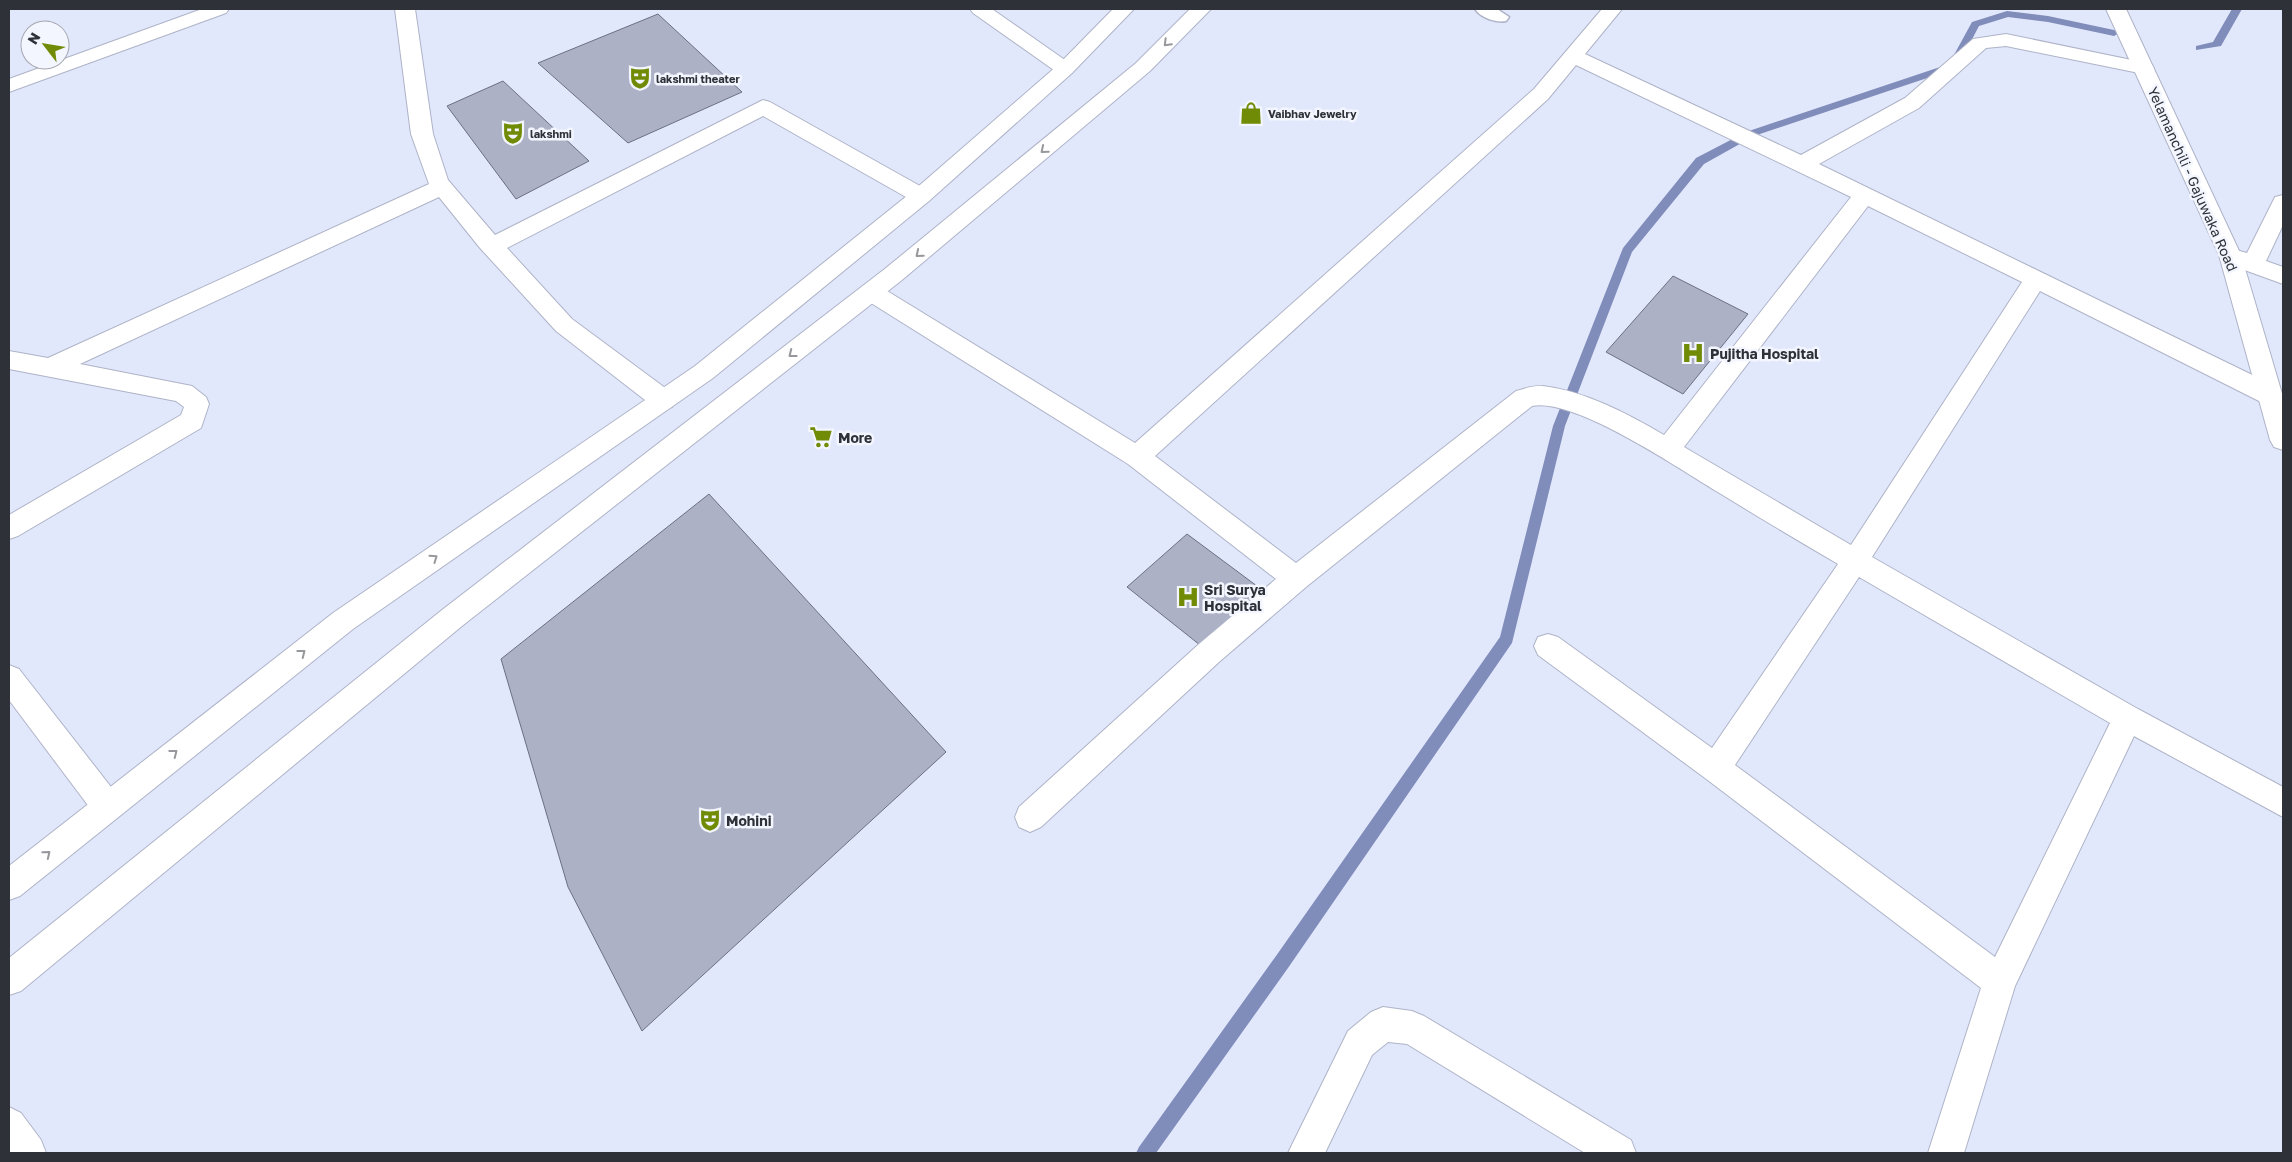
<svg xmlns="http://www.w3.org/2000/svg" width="2292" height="1162" font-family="'Golos Text',sans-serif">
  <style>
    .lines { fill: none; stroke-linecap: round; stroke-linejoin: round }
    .stream { fill: #808cba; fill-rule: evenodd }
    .building { fill: #acb1c5; stroke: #6b7082 }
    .lane-casing { stroke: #aeb3c7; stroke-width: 3 }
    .street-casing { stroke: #aeb3c7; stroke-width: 2 }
    .secondary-casing { stroke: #aeb3c7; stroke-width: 2 }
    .primary-casing { stroke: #aeb3c7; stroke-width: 2 }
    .lane { fill: #fff; fill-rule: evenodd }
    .street { fill: #fff; fill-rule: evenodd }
    .secondary { fill: #fff; fill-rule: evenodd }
    .primary { fill: #fff; fill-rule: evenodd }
    .oneway { stroke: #97989c }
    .labels { text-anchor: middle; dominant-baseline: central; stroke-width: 5; stroke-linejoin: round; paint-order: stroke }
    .far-poi-label { font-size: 11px; font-weight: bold; fill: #2f3139; stroke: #f3f6fe; text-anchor: start }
    .street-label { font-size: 14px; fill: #2f3139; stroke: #f3f6fe }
    .poi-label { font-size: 14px; font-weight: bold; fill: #2f3139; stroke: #f3f6fe; text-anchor: start }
  </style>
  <rect width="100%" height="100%" fill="#e2e8fc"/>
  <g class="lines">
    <path class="stream" d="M2232 9H2242L2221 46 2196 50V46L2213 42Z
      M2007 11 2048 16 2114 30 2119 33 2114 36 2048 22 2008 17 1979 26 1957 68 1754 136 1704 164 1632 252 1565 426 1512 643 1288 968 1156 1153H1136L1139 1147 1276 956 1500 637 1553 426 1623 248 1696 158 1746 132 1949 64 1972 22Z"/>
  </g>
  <path class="building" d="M658 14 742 92 628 143 538 63Z
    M503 81 589 161 516 199 447 106Z
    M1673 276 1748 314 1683 394 1606 352Z
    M709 494 946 752 642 1031 568 887 501 659Z
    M1187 534 1265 592 1205 649 1127 587Z"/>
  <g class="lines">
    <defs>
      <path id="lane" d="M1475 9H1497L1509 17 1506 21C1496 23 1481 18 1475 9Z"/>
      <path id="street" d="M202 9H229L226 13 9 92V79Z
        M395 9H415L433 134 448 180 495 235 763 100 770 102 929 191 932 196 929 201 921 203 913 201 763 116 507 248 572 319 672 393 675 400 672 407 663 409 654 407 556 331 480 248 439 197 80 364 192 386 206 397 209 404 201 428 18 536 9 539V515L181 415 184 407 176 401 9 369V351L48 358 429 184 411 134Z
        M970 9H992L1072 65 1075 69 1072 73 1065 75 1058 73 973 13Z
        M1602 9H1622L1585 54 1801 155 1905 98 1973 39 2006 34 2151 64 2154 68 2151 72 2144 74 2006 46 1986 48 1919 108 1819 164 2279 388 2282 395 2279 402 2270 404 2261 402 2040 291 1872 557 2138 709 2283 787V817L2134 736 2015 986 1964 1153H1928L1981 988 1705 778 1538 655 1534 646 1538 637 1548 634 1558 637 1712 748 1838 564C1797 540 1757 516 1716 491 1678 468 1575 398 1532 406L1306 587 1219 662 1041 827 1030 832 1019 827 1015 817 1019 807 1199 644 1276 579 1128 464 863 298 859 292 863 286 871 284 879 286 1135 443 1534 89ZM1576 65 1851 197 1664 435C1628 414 1585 391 1543 386 1534 385 1524 389 1516 391L1296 563 1155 456 1548 99ZM1868 206 2022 282 1851 545 1684 447ZM1859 577 2110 723 1995 957 1735 765Z
        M2283 195V225L2266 261 2283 267V284L2228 264 2225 258 2228 252 2236 250 2247 253 2275 197Z
        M9 665 19 669 118 796 122 806 118 816 107 820 96 816 9 700Z
        M1383 1007 1412 1011 1424 1016 1631 1140 1636 1153H1585L1407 1044 1388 1042 1372 1055 1325 1153H1288L1348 1031 1371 1012Z
        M9 1107 21 1113 41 1140 46 1153H9Z"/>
      <path id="secondary" d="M1113 9H1134L1072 73 929 201 713 378 353 629 20 896 9 900V866L333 613 695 366 913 191 1058 65Z
        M1190 9H1211L1150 71 902 280 462 626 21 991 9 995V958L442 610 886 268 1136 63Z"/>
      <path id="primary" d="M2106 9H2126L2241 255 2283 397V450L2274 447 2270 440 2219 255Z"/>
    </defs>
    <use href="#lane" class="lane-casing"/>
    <use href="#street" class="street-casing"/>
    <use href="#secondary" class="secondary-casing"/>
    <use href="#primary" class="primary-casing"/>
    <use href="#lane" class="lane"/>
    <use href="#street" class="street"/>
    <use href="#secondary" class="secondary"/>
    <use href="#primary" class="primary"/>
  </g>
  <defs><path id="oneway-chevron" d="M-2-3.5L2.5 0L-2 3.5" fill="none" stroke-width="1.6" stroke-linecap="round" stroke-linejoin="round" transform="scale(1.25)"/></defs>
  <g class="oneway">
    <use href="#oneway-chevron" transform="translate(1167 43) rotate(135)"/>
    <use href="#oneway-chevron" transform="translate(1044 150) rotate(140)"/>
    <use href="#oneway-chevron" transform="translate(919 254) rotate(140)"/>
    <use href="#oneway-chevron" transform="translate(792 354) rotate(142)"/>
    <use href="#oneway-chevron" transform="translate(434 558) rotate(-35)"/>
    <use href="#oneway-chevron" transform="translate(302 653) rotate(-38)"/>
    <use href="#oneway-chevron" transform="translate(174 753) rotate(-38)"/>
    <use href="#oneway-chevron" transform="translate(47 854) rotate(-39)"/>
  </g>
  <defs>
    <symbol id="theatre-bare" viewBox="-9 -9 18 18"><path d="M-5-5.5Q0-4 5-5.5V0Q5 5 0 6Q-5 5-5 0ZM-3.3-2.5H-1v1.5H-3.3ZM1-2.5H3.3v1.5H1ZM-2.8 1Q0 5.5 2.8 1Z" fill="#708b05" stroke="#f3f6fe" stroke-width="2.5" paint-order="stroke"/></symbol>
    <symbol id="shop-bare" viewBox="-9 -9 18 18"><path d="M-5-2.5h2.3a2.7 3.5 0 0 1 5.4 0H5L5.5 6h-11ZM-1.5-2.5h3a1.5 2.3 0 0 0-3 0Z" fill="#708b05" stroke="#f3f6fe" stroke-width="2.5" paint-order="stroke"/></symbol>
    <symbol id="hospital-bare" viewBox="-9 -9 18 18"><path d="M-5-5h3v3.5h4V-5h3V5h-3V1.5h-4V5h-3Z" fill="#708b05" stroke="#f3f6fe" stroke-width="2.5" paint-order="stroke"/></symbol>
    <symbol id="supermarket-bare" viewBox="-9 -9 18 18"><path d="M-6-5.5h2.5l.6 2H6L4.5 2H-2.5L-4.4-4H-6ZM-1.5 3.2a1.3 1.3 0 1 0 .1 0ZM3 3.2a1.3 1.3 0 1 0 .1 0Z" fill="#708b05" stroke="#f3f6fe" stroke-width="2.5" paint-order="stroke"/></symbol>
  </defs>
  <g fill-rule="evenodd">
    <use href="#theatre-bare" x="624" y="62" width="32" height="32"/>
    <use href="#shop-bare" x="1235" y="97" width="32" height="32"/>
    <use href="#theatre-bare" x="497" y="117" width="32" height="32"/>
    <use href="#hospital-bare" x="1677" y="337" width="32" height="32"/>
    <use href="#supermarket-bare" x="805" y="421" width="32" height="32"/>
    <use href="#hospital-bare" x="1172" y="581" width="32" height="32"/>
    <use href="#theatre-bare" x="694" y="804" width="32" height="32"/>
  </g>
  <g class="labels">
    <g class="far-poi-label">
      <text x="656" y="78">lakshmi theater</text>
      <text x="1268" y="113">Vaibhav Jewelry</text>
      <text x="530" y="133">lakshmi</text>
    </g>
    <g class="street-label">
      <text transform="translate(2193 179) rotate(66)">Yelamanchili - Gajuwaka Road</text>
    </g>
    <g class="poi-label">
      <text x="1710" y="353">Pujitha Hospital</text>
      <text x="838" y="437">More</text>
      <text x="1204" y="589">Sri Surya<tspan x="1204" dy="16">Hospital</tspan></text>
      <text x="726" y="820">Mohini</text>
    </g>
  </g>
  <rect width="2292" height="1162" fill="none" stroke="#2f3139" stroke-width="20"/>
  <g transform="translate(45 45) rotate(301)"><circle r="24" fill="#f3f6fe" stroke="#a5a7af"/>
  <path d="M0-4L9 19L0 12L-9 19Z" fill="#708b05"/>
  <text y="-8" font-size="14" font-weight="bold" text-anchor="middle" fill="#2f3139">N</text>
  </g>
</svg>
